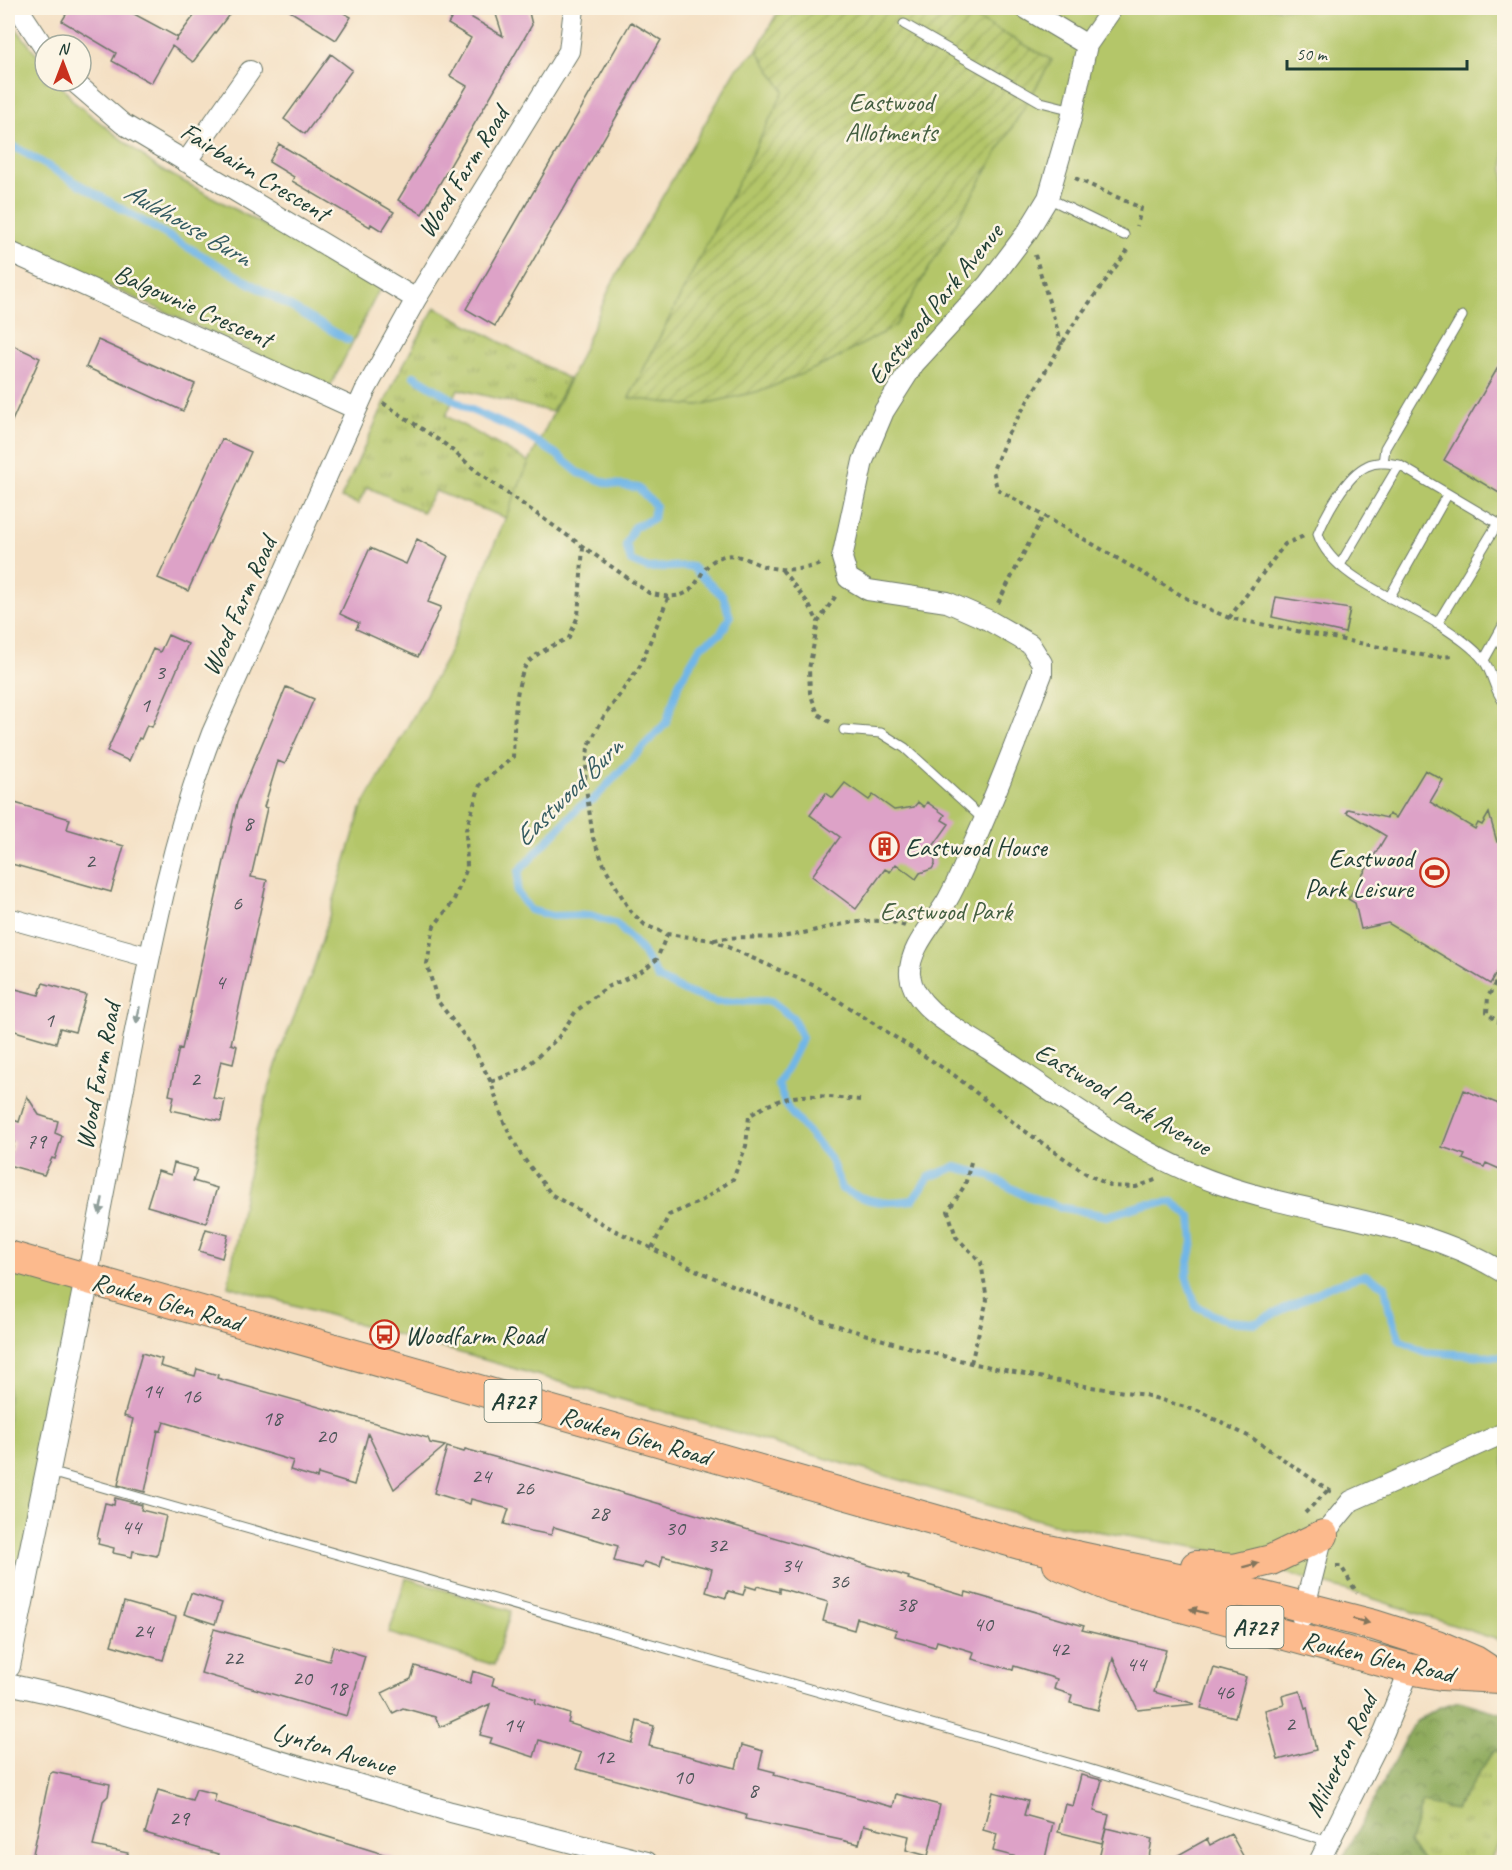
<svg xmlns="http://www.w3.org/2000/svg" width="1512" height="1870" font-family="Caveat,sans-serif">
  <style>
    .grass { fill: url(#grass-tufts); stroke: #6a824e; stroke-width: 1.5 }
    .forest { fill: url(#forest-crowns); stroke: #577448; stroke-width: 1.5 }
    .park { fill: #b4c669; stroke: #6a824e; stroke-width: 1.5 }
    .garden { fill: url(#garden-furrows); stroke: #6a824e; stroke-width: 1.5 }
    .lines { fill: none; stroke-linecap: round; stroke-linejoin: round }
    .stream { stroke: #71b6e7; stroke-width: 8 }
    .building { fill: #dda2c7 }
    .service-casing { stroke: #6a7666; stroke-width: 11 }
    .minor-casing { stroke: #6a7666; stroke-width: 22 }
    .tertiary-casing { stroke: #6a7666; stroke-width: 26 }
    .primary-casing { stroke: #6a7666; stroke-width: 32 }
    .path { stroke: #6a7666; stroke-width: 4; stroke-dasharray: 4.5 4.5; stroke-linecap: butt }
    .service { stroke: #fff; stroke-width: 9 }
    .minor { stroke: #fff; stroke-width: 20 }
    .tertiary { stroke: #fff; stroke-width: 24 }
    .primary { stroke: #fcba8d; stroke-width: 30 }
    .oneway { fill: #8f9e9a }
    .oneway2 { fill: #82755c }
    .labels { text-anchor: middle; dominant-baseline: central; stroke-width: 5; stroke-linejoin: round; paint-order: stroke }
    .number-label { font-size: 22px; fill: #4e5659 }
    .shield { fill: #fcf5e5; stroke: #617469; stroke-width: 1.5 }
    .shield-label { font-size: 24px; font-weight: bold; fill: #1f3d34 }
    .park-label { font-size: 26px; fill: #445f41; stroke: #fcf5e5 }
    .street-label { font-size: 26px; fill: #1f3d34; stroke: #fcf5e5 }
    .poi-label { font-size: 26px; fill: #1f3d34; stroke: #fcf5e5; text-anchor: start }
    .water-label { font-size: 27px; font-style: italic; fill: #345b61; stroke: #fcf5e5 }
  </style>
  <defs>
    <pattern id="grass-tufts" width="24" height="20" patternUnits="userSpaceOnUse" patternTransform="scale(1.5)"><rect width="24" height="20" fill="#b4c669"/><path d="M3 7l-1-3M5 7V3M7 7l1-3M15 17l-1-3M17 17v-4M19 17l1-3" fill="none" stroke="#92a257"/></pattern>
    <pattern id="forest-crowns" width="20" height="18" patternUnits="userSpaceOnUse" patternTransform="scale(1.5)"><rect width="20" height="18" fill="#8fab5d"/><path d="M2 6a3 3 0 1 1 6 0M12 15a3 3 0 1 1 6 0" fill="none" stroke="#748c4e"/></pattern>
    <pattern id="garden-furrows" width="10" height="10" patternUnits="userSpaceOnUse" patternTransform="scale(1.5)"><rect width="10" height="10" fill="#b4c669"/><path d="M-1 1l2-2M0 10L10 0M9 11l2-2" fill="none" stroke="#92a257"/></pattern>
  </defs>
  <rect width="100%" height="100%" fill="#fcf5e5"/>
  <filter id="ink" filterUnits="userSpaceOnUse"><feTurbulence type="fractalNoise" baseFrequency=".0167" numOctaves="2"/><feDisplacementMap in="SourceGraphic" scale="12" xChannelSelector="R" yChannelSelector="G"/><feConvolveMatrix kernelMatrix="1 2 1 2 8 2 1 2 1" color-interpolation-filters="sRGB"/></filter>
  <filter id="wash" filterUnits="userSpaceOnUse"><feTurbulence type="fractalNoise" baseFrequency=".008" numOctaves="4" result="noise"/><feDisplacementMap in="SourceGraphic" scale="24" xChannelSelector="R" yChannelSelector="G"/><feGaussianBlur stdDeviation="1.35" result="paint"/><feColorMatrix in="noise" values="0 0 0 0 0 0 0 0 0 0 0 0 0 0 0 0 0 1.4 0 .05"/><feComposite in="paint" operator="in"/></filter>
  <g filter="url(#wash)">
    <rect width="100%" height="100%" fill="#f4e0c4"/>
    <path class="grass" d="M435 307 569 379 552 412 458 389 446 416 529 462 506 518 435 491 423 512 367 487 358 504 341 498 395 380Z
      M1493 1751 1504 1752V1835L1489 1862H1424L1409 1844 1422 1802 1455 1810Z"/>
    <path class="forest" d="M1459 1701 1504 1714V1752L1493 1751 1455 1810 1422 1803 1409 1844 1424 1862H1341L1415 1722 1439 1707Z"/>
    <path class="park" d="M780 8H1504V1642L1359 1594 1200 1548 1053 1524 228 1286 256 1132 281 1049 313 970 361 809 447 657 529 462 573 373 611 285 736 70 757 50Z
      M8 18 45 65V81H58L74 102 157 167 380 288 330 387 8 240Z
      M8 1256 87 1279 8 1666Z
      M406 1578 511 1611 494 1665 389 1633Z"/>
    <path class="garden" d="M780 8H958L1052 60 895 326 832 361 764 390 695 406 629 398 784 91 757 50Z"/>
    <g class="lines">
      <path class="stream" d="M8 143 348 340
        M414 376 469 409 519 431 556 454 579 473 608 483 638 488 655 505 653 519 634 527 626 545 631 561 648 568 691 566 723 596 730 617 721 633 701 646 679 683 666 723 594 799 579 807 519 871 517 892 530 910 552 916 590 915 617 924 642 951 658 978 686 992 716 1002 771 1001 793 1018 802 1038 778 1085 788 1109 830 1158 842 1189C869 1203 883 1204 913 1200L929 1177 955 1167 988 1175 1024 1195 1064 1208 1107 1216 1142 1205 1172 1202 1191 1217 1193 1242 1186 1276 1196 1306 1226 1321 1256 1323 1333 1285 1365 1275 1385 1286 1390 1312 1400 1340 1425 1352 1504 1357"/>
    </g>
    <g id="blocks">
      <path class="building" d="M70 8H123L177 37 175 41 200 8H234L193 62 172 46 151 83 112 61 116 53 62 21Z
        M285 8H335L351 17 336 40Z
        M494 8H528L532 25 422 214 398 200 467 86 450 76 471 38 448 24 457 9 503 36Z
        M631 22 661 40 495 326 466 309Z
        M331 54 352 70 305 134 284 119Z
        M279 144 394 212 382 231 371 224 370 227 292 181 294 177 269 162Z
        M98 340 195 384 183 411 86 367Z
        M8 343 40 358 8 430Z
        M1504 357V496L1444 460Z
        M222 439 251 452 188 591 158 578Z
        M417 539 448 556 428 602 441 607 418 657 356 629 359 623 340 614 370 548 406 564Z
        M1276 597 1350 609 1345 633 1272 617Z
        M168 635 188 644 152 727 147 725 141 739 139 738 129 761 107 751 153 649 160 652Z
        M286 687 314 699 285 764 278 761 264 807 267 808 251 877 267 880 231 1044 237 1046 233 1064 221 1061 213 1098 225 1100 221 1121 171 1110 174 1096 169 1095 179 1048 182 1049 237 803Z
        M1425 770 1443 780 1430 802 1475 829 1478 823 1482 825 1489 813 1497 842 1504 846V960L1490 984 1388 923 1361 929 1355 903 1348 899 1386 836 1346 812 1348 809 1387 818 1389 814 1396 818Z
        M845 783 869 800 873 795 894 810 914 807 918 802 924 807 927 802 945 815 942 820 949 824 934 845 935 864 932 869 920 873 916 879 896 864 890 872 885 869 856 909 812 876 840 837 810 815 826 793 833 798Z
        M8 801 70 819 67 829 124 846 111 892 8 863Z
        M43 983 86 995 75 1032 60 1028 56 1043 8 1029V987L39 995Z
        M1464 1090 1504 1106V1171L1486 1163 1484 1167 1463 1159 1465 1155 1442 1147Z
        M27 1096 39 1115 58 1121 55 1133 62 1136 55 1159 52 1158 44 1175 8 1165 14 1142 8 1140V1118L19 1122Z
        M174 1163 197 1169 193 1181 217 1188 206 1223 147 1206 158 1171 171 1175Z
        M206 1229 228 1235 222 1258 199 1251Z
        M142 1353 162 1359 160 1366 195 1376 197 1369 218 1375 217 1378 428 1438 430 1443 445 1446 394 1489 368 1434 354 1485 318 1474 317 1478 290 1470 293 1461 164 1422 161 1431 158 1430 145 1492 118 1485 133 1419 124 1416Z
        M447 1447 464 1452 465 1449 582 1481 909 1577 908 1579 965 1596 966 1592 1084 1626 1082 1630 1166 1650 1154 1692 1195 1704 1138 1710 1113 1658 1098 1710 1070 1703 1072 1695 1054 1689 1057 1679 1014 1666 1013 1670 972 1659 974 1652 937 1641 935 1647 895 1636 897 1630 857 1618 854 1630 823 1621 828 1602 779 1588V1592L757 1586 756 1589 746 1586 743 1595 728 1591 726 1598 706 1592 712 1569 663 1556 660 1567 644 1562 642 1568 614 1561 618 1546 554 1527 551 1535 531 1531 504 1524 509 1509 471 1499 470 1504 434 1493Z
        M115 1498 142 1505 141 1510 166 1516 157 1556 133 1551 132 1557 113 1553 114 1548 98 1544 99 1539 97 1538 105 1503 114 1505Z
        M191 1593 222 1603 215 1624 184 1614Z
        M124 1602 176 1617 163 1660 111 1645Z
        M214 1629 329 1661 333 1646 365 1656 347 1716 201 1673Z
        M415 1666 470 1683 473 1671 494 1678 492 1685 536 1699 535 1703 570 1714 568 1723 632 1743 637 1721 654 1726 649 1746 736 1768 742 1745 763 1751 759 1768 775 1772 774 1775 893 1807 896 1794 940 1805 928 1856 906 1850 909 1836 864 1825 859 1844 745 1819 746 1815 732 1811 576 1769 581 1753 539 1740 534 1757 490 1743 492 1738 480 1735 490 1704 440 1727 435 1717 403 1708 393 1713 382 1693 411 1679Z
        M1214 1668 1246 1677 1235 1717 1201 1708Z
        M1300 1691 1305 1708 1307 1707 1316 1750 1278 1760 1265 1710 1284 1705 1282 1696Z
        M53 1772 110 1784 108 1796 103 1801 93 1846 128 1853 127 1863H31L50 1774Z
        M1081 1775 1102 1780 1094 1811 1109 1815 1102 1843 1058 1832 1065 1804 1073 1806Z
        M196 1789 216 1794 214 1802 393 1857 392 1863H215L218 1854 145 1833 158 1790 192 1800Z
        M993 1792 1028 1801 1024 1815 1053 1823 1044 1863H1020L1021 1858 993 1851 997 1834 983 1830Z
        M1106 1828 1152 1839 1148 1863H1098Z
        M1231 1834 1247 1863H1164L1207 1839 1210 1845Z"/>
    </g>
  </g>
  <g filter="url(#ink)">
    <use href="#blocks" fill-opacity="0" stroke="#6a7666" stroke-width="1.5"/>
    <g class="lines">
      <defs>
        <path id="service" d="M904 24 1041 102 1073 110
          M1048 198 1124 235
          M1383 463 1385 448 1462 316
          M1504 527 1399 465C1388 463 1377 461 1367 466 1347 475 1326 513 1318 534 1331 577 1402 601 1437 623 1452 633 1474 647 1484 661 1493 673 1494 691 1504 702
          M1340 565 1399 465
          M1389 598 1447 495
          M1437 624 1498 523
          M1484 660 1504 624
          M844 730 881 733 905 748 984 820
          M50 1472 1082 1767 1329 1842"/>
        <path id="minor" d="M18 8 45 49
          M1025 8 1087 45
          M1110 12 1087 45 1071 119 1048 198 1028 231 988 284 914 364 884 411 863 461 842 558 848 578 868 590 947 602 988 620 1030 644 1042 663V674C1020 731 999 788 974 843 966 862 958 881 948 899 936 921 908 948 910 975 914 1010 962 1031 988 1049 1061 1097 1136 1155 1220 1184 1313 1217 1419 1220 1504 1273
          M73 81 123 124 416 299
          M186 162 250 71
          M8 251 356 409
          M8 918 149 957
          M87 1279C102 1200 117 1121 133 1041 153 937 174 832 212 733L365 391 416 299 569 51 574 8
          M1302 1618 1323 1535 1351 1501 1504 1433
          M8 1684 66 1697 451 1812 647 1862
          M1319 1862 1384 1732 1410 1669"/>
        <path id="tertiary" d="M8 1666 87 1279"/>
        <path id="primary" d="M8 1256 1020 1544 1261 1596 1374 1625 1437 1645 1475 1661 1504 1680
          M1058 1564 1112 1588 1410 1669 1442 1675 1500 1678
          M1196 1566 1234 1569 1271 1560 1323 1535"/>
      </defs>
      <use href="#service" class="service-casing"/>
      <use href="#minor" class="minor-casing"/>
      <use href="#tertiary" class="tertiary-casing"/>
      <use href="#primary" class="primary-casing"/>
      <path class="path" d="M1075 178 1141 208 1137 226
        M1128 250 1073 325 1008 434 993 470 997 489 1191 601 1229 618 1432 657 1455 656
        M1035 255 1062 345
        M383 403 446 445 480 474 649 593C706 608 690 568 721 557 736 551 752 563 766 567 786 571 802 570 821 564
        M583 547 578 616 569 638C556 644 532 654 525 667 514 688 514 733 513 757L480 785 466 830 467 868 453 902 434 926 427 964 437 1000 472 1046 491 1082 503 1120 521 1155 552 1195 612 1229 700 1272 807 1316 896 1344 971 1363 1078 1385 1145 1395 1198 1411 1252 1438 1333 1493
        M782 570 808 603 818 622
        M668 598 640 666 603 718 588 747 585 780 593 838 605 867 630 911 645 925 667 934 712 940 817 987 954 1075 1019 1127 1087 1174 1111 1186 1136 1187 1158 1179
        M998 603 1043 516
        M1229 618 1285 544 1304 536
        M830 722 818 714 810 693 809 669 818 622 837 594
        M714 940C736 935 758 939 780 937 817 933 868 911 905 926
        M1504 967 1488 997 1487 1012 1496 1021 1504 1023
        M491 1082 525 1068 558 1038 576 1011 607 987 639 973 657 959 667 934
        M971 1162 965 1185 948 1211 956 1237 981 1262 987 1300 971 1363
        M652 1248 669 1215 703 1200 733 1179 746 1146 749 1116C791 1088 813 1096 860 1100
        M1305 1513 1328 1490
        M1336 1566H1341L1357 1593"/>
      <use href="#service" class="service"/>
      <use href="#minor" class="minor"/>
      <use href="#tertiary" class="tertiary"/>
      <use href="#primary" class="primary"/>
    </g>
    <defs><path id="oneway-solid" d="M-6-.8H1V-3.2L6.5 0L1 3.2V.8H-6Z" transform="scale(1.5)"/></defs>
    <g class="oneway">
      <use href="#oneway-solid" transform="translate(138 1015) rotate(101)"/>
      <use href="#oneway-solid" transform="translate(101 1206) rotate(101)"/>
    </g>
    <g class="oneway2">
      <use href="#oneway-solid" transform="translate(1251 1565) rotate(-15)"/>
      <use href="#oneway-solid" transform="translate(1198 1611) rotate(-165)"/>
      <use href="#oneway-solid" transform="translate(1361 1621) rotate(15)"/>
    </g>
  </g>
  <defs>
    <symbol id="building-ring" viewBox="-11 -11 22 22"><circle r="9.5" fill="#fcf5e5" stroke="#c8321e" stroke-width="1.5"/><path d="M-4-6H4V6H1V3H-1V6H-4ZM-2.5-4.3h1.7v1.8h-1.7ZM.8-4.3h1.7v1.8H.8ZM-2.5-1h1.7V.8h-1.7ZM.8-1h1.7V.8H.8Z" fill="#c8321e"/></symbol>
    <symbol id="stadium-ring" viewBox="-11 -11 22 22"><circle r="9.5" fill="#fcf5e5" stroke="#c8321e" stroke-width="1.5"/><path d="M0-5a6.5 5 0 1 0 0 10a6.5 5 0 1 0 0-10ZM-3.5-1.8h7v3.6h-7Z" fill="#c8321e"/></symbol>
    <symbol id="bus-ring" viewBox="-11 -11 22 22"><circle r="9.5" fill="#fcf5e5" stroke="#c8321e" stroke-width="1.5"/><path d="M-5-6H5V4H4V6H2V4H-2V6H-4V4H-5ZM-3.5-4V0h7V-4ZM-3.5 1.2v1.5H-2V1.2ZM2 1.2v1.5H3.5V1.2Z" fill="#c8321e"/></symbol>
  </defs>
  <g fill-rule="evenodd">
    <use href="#building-ring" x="868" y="830" width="33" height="33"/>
    <use href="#stadium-ring" x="1418" y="856" width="33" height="33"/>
    <use href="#bus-ring" x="368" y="1318" width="33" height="33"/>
  </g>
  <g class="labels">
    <g class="number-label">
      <text x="160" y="672">3</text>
      <text x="145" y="705">1</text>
      <text x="248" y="823">8</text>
      <text x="90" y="861">2</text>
      <text x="237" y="903">6</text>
      <text x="220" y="982">4</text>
      <text x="49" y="1020">1</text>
      <text x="195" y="1079">2</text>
      <text x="36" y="1141">79</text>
      <text x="152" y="1391">14</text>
      <text x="191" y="1396">16</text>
      <text x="272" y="1418">18</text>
      <text x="326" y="1436">20</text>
      <text x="481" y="1476">24</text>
      <text x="524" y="1488">26</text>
      <text x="599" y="1513">28</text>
      <text x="131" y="1527">44</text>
      <text x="675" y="1528">30</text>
      <text x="717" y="1545">32</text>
      <text x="791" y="1565">34</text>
      <text x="839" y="1581">36</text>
      <text x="906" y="1604">38</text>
      <text x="983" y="1624">40</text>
      <text x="143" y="1631">24</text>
      <text x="1059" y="1649">42</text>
      <text x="233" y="1658">22</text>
      <text x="1136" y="1664">44</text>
      <text x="302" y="1678">20</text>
      <text x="337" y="1688">18</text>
      <text x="1224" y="1692">46</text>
      <text x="1290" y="1724">2</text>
      <text x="513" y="1725">14</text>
      <text x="604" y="1757">12</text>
      <text x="683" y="1777">10</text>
      <text x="753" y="1790">8</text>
      <text x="179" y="1818">29</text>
    </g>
    <g class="shield">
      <rect x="484.5" y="1380" width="57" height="42" rx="4.5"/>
      <rect x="1226.5" y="1606" width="57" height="42" rx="4.5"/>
    </g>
    <g class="shield-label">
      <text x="513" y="1401">A727</text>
      <text x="1255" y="1627">A727</text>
    </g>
    <g class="park-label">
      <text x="891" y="102">Eastwood<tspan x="891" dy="30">Allotments</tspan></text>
      <text x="946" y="911">Eastwood Park</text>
    </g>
    <g class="street-label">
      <text transform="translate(255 172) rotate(31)">Fairbairn Crescent</text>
      <text transform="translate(463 172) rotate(-58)">Wood Farm Road</text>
      <text transform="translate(935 304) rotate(-51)">Eastwood Park Avenue</text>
      <text transform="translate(193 306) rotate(24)">Balgownie Crescent</text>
      <text transform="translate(239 606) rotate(-66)">Wood Farm Road</text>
      <text transform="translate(98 1076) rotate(-79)">Wood Farm Road</text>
      <text transform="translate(1123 1099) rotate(30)">Eastwood Park Avenue</text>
      <text transform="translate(167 1302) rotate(16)">Rouken Glen Road</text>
      <text transform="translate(635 1436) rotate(16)">Rouken Glen Road</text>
      <text transform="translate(1378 1657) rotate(13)">Rouken Glen Road</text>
      <text transform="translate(334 1749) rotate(17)">Lynton Avenue</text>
      <text transform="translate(1341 1755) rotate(-64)">Milverton Road</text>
    </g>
    <g class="poi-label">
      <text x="905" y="847">Eastwood House</text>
      <text x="1413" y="858" text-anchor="end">Eastwood<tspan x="1413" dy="30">Park Leisure</tspan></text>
      <text x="405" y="1335">Woodfarm Road</text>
    </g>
    <g class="water-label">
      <text transform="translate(188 224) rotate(30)">Auldhouse Burn</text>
      <text transform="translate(568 792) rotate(-45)">Eastwood Burn</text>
    </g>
  </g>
  <rect width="1512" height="1870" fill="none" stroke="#fcf5e5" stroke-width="30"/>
  <g transform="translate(63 63)"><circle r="28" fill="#fcf5e5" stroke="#a4ab9e" stroke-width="1.5"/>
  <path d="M0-4.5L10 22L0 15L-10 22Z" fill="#c8321e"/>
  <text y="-9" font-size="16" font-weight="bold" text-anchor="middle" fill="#1f3d34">N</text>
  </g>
  <path d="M1287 60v9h180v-9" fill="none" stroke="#1f3d34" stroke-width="3"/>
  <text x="1296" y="60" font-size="18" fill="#1f3d34" stroke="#fcf5e5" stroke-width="4.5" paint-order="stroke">50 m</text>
</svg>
